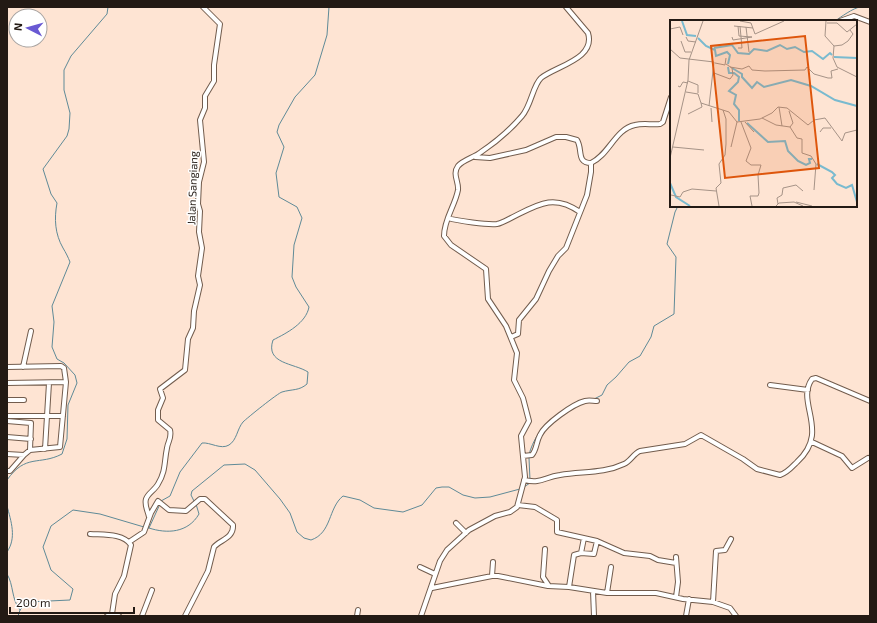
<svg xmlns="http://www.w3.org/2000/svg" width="877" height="623" font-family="'Exo 2',sans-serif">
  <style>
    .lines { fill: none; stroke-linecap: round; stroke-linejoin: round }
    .stream { stroke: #5f8a97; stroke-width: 1 }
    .minor-casing { stroke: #725c4d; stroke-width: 6 }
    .minor { stroke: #fff; stroke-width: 4 }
    .labels { text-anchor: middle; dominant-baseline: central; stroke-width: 3; stroke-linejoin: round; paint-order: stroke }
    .street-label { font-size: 11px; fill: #231a14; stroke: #fff }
    .inset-river { fill: none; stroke: #79bacf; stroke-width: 2 }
    .inset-road { fill: none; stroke: #a69387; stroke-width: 1 }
    .view { fill: #de560c; fill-opacity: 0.15; stroke: #de560c; stroke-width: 2 }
    .inset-edge { fill: none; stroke: #231a14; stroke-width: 2 }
  </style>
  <rect width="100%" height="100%" fill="#fee4d3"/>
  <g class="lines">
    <path class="stream" d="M835 21C841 17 853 8 860 7
      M594 399 602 395 607 385 616 377 629 362 640 356 651 337 654 326 674 314 676 257 667 244 675 212 678 206
      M578 401 591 399
      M529 455C532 441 543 424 556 416
      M529 458 530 480
      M7 480C26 453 39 466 62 454L67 439 68 405 77 383 75 375 64 363 57 359 52 347 54 322 52 306 70 262C68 257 66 253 63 248 55 234 54 219 57 203L51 194 43 169 67 136 69 129 70 113 64 90V70L71 56 107 14 108 7
      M524 487 530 483
      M161 501 170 496 180 472 202 443C210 442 221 450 229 445 237 440 237 429 243 422 247 418 278 393 282 392 292 389 299 391 307 384L308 372C294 363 265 364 273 340 287 333 306 323 309 307L296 287 292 277 294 245 302 218 297 207 279 197 276 173 284 147 277 132 279 125 295 97 315 75 327 35 329 7
      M194 501 191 495 192 491 224 465 245 464 255 470 280 499 290 513 297 532 304 538 311 540C332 533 328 508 343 496L360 500 374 508 403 512 422 505 436 488 442 487H449L463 495 475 498 490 497 520 489
      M7 506C11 521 17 538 7 552
      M147 528H149L160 504
      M149 528C167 534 188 533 199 514L196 504
      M7 574C14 585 11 599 20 610
      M18 616 20 610 28 602 70 600 73 589 51 570 43 547 51 526 73 510 100 514 144 527"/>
    <defs>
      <path id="minor" d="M840 21 854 16 870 22
        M475 157 490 158 526 150 556 137H566L577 140C583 149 576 163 591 163 609 155 615 129 635 125 643 123 652 125 660 124L663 122 671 97
        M448 218C458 221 487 225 497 224 502 223 507 220 511 218 537 205 553 193 580 212
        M511 337 518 334 519 320 536 299 549 271 558 256 566 248 587 195 591 172V163
        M7 367 61 366 64 368 66 382 60 447 30 450 24 455 7 454
        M23 367 31 331
        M7 383 66 382
        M770 385 808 390
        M7 400H24
        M7 416H63
        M7 421 31 423 30 450
        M7 437 31 439
        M812 442 842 456 852 468 868 458
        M45 449 49 383
        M523 456 532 455C537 449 536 442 540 435 545 424 573 404 585 401 589 400 593 401 597 401
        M7 471H10L24 455
        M524 480C542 484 544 477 560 475 582 471 603 474 624 464 631 461 633 454 640 451L685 444 701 435 743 459 757 469 780 475C787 473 792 467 797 462 831 431 795 403 812 379L816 378 870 401
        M518 505 535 507 557 520V532L597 541 624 553 650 556 658 560 676 563
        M149 517C148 511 144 505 146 499 148 493 155 490 158 484 166 471 164 462 167 448 168 441 172 438 170 430L158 420V410L163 398 160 389 185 370 188 339 193 328 194 311 200 285 198 276 202 248 199 232 200 211 198 204 199 182 204 162 200 120 205 108V96L214 81V65L220 24 203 7
        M456 523 466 533
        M90 534C103 535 123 533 131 545L124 576 115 594 112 614
        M129 542 144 532 151 513 158 501 169 510 186 511 200 499H205L233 525C234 538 220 540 214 547L208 571 185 616
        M545 549 543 577 549 586
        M581 553 594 554 597 541
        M420 567 435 574
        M492 576 493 562
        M569 587 574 555 581 553 584 538
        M432 588 492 576H498L548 586 569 587 607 593H656L683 599 713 602 730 608 736 616
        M593 591 594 616
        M607 593 611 567
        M676 597 678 582 676 557
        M713 602 716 551 725 550 731 539
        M107 616 112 614 119 616
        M142 616 152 590
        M357 616 358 610
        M421 616 440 561 447 550 469 530 495 516 510 512 517 507 525 477 521 436 529 421 523 398 514 380 517 353 506 326 488 299 486 269 451 245 444 236C444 219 455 206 458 190 459 182 452 174 458 166 463 160 475 157 481 152 496 142 511 129 522 116 531 106 533 85 541 78 556 66 596 59 588 33L566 7
        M686 616 689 599"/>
    </defs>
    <use href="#minor" class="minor-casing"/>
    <use href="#minor" class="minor"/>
  </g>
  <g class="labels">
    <g class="street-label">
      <text transform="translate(192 188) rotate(-88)">Jalan Sangiang</text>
    </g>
  </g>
  <g transform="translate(670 20)">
    <rect width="187" height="187" fill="#fee4d3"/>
    <path class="inset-river" d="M12 1 17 15 26 16M28 18 36 26 45 30 46 36 57 32 60 35 58 44M44 28 62 25 68 33 79 34 84 29 97 31 110 25 117 29 125 27 134 32 142 31 153 39 160 33 162 35M164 37 187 38M58 47 59 53H64L69 57 68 62 59 71 66 75 64 84 69 90V101M62 48 72 54V57L82 68 87 62 94 67 121 60 141 66 165 80 187 86M77 103 98 122 115 121 118 131 128 141 136 145 140 143 139 139H142M147 144 162 152 165 155 162 158 167 164 176 168 182 165 187 182M0 163 6 177 20 186"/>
    <path class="inset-road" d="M70 1 81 3 85 14 114 1M156 1 155 16 164 26 163 38 167 47 187 57M157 3H167L177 12 187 4M64 6 83 8M68 6 69 16 82 17M76 7 79 32M0 9 10 7 13 15M16 17 18 21 26 22M62 17 63 20 82 17M11 21 15 32H21M164 26 172 25 178 21 183 14 180 10M68 28H72L70 6M0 29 10 38 44 42 39 86M45 43 55 45 56 38M60 47 72 49 79 46 82 50 95 51 135 50 137 47 144 54 158 58H162L161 51 168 49M44 53 60 59 63 55 62 48 56 44M18 61 28 65V73M8 66 10 67 13 62 18 63M16 72 28 74 31 83 59 92 67 102 90 99 102 93 108 87 117 88 138 105 144 100 155 98 172 121 175 113 187 110M109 87 112 106M41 88 42 102M119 91 123 103 120 107 127 118 132 119V133L141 136 146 144 144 170M18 94 32 87 31 83M92 98 106 105 120 107M71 102 81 128 76 141 81 145H91L88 155 89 173 88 176H80L82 186M75 102 84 112M150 112 153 108H161M3 127 34 130M61 127 67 102M0 138 18 60 19 40 33 1M1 175 10 177 13 172 22 169 46 171M126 182 142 186M108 184 107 178 112 175 113 168 126 165 133 171M49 186 46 168 51 163 49 144 55 135 56 124V99L53 90M106 186 109 183 124 182 133 186"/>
    <path class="view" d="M135 16 149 148 55 158 41 26Z"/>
    <rect width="187" height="187" class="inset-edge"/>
  </g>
  <rect width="877" height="623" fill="none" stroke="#231a14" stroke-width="16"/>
  <g transform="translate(28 28) rotate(276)"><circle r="19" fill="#ffffff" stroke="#a7a3a1"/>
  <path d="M0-3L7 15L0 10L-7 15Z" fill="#6959d3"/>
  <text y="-6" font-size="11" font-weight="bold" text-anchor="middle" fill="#231a14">N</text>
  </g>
  <path d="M10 607v6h124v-6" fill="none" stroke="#231a14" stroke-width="2"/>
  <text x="16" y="607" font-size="12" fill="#231a14" stroke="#ffffff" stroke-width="3" paint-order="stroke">200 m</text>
</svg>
